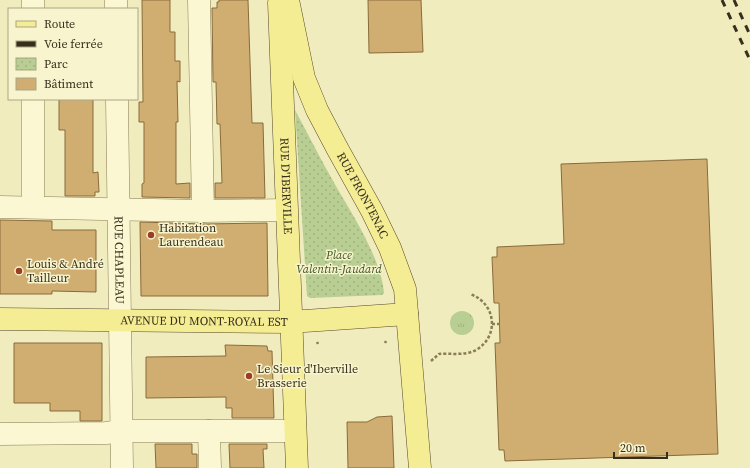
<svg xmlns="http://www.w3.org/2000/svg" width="750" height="468" font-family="'Source Serif 4',serif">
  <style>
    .grass { fill: url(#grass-tufts) }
    .park { fill: url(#park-dots) }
    .building { fill: #d0ae72; stroke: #896b3b }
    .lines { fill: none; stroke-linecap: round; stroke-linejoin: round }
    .minor-casing { stroke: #897c56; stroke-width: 23 }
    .major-casing { stroke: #56492b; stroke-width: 23 }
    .path { stroke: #897c56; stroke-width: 2.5; stroke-dasharray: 3 2; stroke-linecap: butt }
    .minor { stroke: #faf7d2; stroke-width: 22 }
    .major { stroke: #f5ed93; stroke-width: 22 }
    .rail { stroke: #372f1b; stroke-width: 3; stroke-dasharray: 7 7; stroke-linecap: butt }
    .poi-dot { fill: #9a3e24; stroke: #f7f4ce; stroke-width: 1.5 }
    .labels { text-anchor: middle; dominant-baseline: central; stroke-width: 3; stroke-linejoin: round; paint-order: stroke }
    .street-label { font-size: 12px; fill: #372f1b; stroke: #f7f4ce }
    .poi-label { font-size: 12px; fill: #372f1b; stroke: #f7f4ce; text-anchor: start }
    .park-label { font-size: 12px; font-style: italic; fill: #3c5521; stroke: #f7f4ce }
  </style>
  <defs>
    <pattern id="grass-tufts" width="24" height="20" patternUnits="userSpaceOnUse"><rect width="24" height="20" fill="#b9ce92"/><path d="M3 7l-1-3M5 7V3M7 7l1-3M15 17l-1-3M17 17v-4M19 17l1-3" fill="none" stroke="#a0b17d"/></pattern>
    <pattern id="park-dots" width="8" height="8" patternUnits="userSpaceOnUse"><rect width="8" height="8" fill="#b9ce92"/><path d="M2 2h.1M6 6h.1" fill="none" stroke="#a0b17d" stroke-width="1.8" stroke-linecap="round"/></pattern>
  </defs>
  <rect width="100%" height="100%" fill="#f0ecbe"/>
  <path class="grass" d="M450 323a12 12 0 1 1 24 0a12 12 0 1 1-24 0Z"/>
  <path class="park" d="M295 110C309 136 322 162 337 188 354 217 381 259 384 293L382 295 310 298 307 296Z"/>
  <path class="building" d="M142 0H170V32H175V61H180V82L177 81 178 122H176V184L190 183V198L142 197V184L144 183V122H139V102H143Z
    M219 0H248L252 123H263L265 198H215V183H222L220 124H217L216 82H213L212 8H217V2H219Z
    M368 0H421L423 52 369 53Z
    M59 99H93V173L98 172 99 192H95V196H65V130H59Z
    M707 159 718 454 505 461 504 450H499L495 343H500L499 303H494L492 257H497V247L564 244 561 164Z
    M0 220 52 221V230H96V292L52 291V294H0Z
    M140 222 203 224 267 223 268 296H141Z
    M14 343H102V421H80V411H50V403H14Z
    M225 345 267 346 268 351H272L274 418H232V408H226V397L146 398V357L226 356Z
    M392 416 394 468H348L347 422H367L377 417Z
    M155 444H192V454H197V468H156Z
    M229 444H267V449H263L264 468H230Z"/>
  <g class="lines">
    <defs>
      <g id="minor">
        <path d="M33 0V9"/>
        <path d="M116 0V9"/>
        <path d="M199 0 203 211"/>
        <path d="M33 99V207"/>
        <path id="s1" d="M117 99 122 468"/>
        <path d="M0 207 203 211 286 210"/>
        <path d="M209 431 210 468"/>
        <path d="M0 434 106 433 121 431H295"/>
      </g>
      <g id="major">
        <path id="s2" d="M288 0 304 78 317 110 337 148 372 211 390 248 405 289 420 468"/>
        <path id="s3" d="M279 3 297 468"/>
        <path id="s4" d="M0 319 290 322 407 314"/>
      </g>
    </defs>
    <use href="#minor" class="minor-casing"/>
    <use href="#major" class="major-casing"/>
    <path class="path" d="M492 324H500
      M317 342 318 344
      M385 343 386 341
      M431 361 439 354C450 353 465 356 476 350 500 336 496 303 470 294"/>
    <use href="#minor" class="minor"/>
    <use href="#major" class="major"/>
    <path class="rail" d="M722 0 750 60
      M734 0 750 35"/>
  </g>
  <g class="poi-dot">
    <circle cx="151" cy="235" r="4"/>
    <circle cx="19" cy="271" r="4"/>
    <circle cx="249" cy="376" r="4"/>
  </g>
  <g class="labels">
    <g class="street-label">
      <text stroke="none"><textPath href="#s3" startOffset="183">RUE D'IBERVILLE</textPath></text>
      <text stroke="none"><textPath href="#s2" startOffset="211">RUE FRONTENAC</textPath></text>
      <text stroke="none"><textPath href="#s1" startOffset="161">RUE CHAPLEAU</textPath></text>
      <text stroke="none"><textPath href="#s4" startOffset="204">AVENUE DU MONT-ROYAL EST</textPath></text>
    </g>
    <g class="poi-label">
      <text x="159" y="228">Habitation<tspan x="159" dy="14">Laurendeau</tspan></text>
      <text x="27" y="264">Louis &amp; André<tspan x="27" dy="14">Tailleur</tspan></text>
      <text x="257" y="369">Le Sieur d'Iberville<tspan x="257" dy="14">Brasserie</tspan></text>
    </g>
    <g class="park-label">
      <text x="339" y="255">Place<tspan x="339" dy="14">Valentin-Jaudard</tspan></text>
    </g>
  </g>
  <rect x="8" y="8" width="130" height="92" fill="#f7f4ce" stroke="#aaa586"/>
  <rect x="16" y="21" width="20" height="6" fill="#f5ed93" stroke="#aaa586"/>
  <text x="44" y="28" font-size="12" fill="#372f1b">Route</text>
  <rect x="16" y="41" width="20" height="6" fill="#372f1b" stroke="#aaa586"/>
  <text x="44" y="48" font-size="12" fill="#372f1b">Voie ferrée</text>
  <rect x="16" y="58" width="20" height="12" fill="url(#park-dots)" stroke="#aaa586"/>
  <text x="44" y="68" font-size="12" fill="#372f1b">Parc</text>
  <rect x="16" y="78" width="20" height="12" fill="#d0ae72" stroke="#aaa586"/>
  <text x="44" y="88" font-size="12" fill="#372f1b">Bâtiment</text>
  <path d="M614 452v6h53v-6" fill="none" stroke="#372f1b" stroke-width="2"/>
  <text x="620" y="452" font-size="12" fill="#372f1b" stroke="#f7f4ce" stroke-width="3" paint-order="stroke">20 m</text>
</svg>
